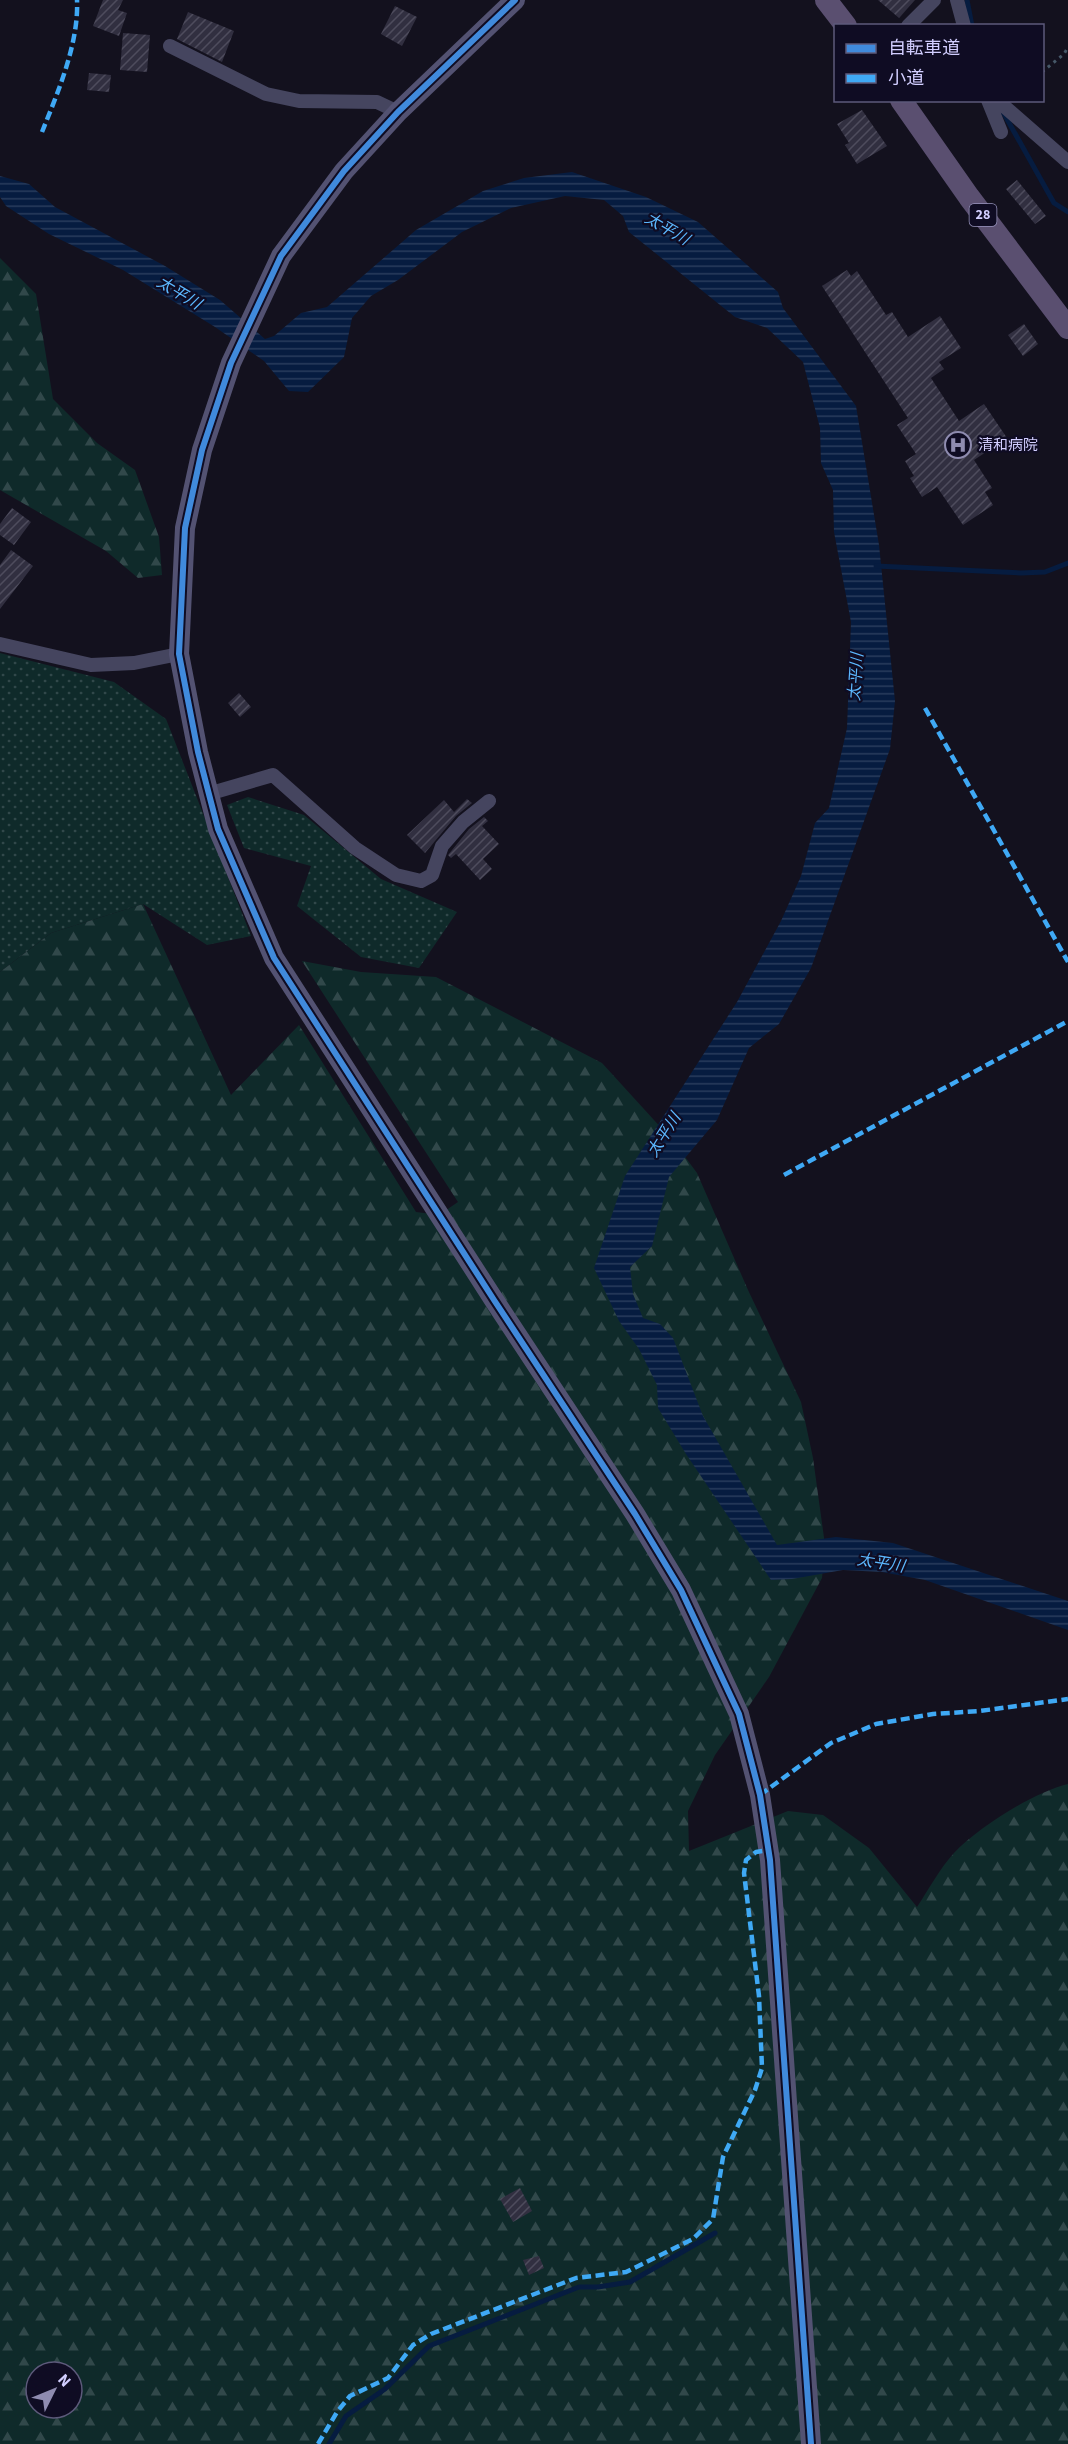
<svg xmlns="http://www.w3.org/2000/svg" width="1068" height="2444" font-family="'Source Sans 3','Noto Sans JP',sans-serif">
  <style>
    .grass { fill: url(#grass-dots) }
    .forest { fill: url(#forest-firs); fill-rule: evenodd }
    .water { fill: url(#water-rules) }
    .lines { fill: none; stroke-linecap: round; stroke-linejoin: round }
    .stream { stroke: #061c40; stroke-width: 5 }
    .building { fill: url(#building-hatch) }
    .path { stroke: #465868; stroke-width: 3; stroke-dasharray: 3 4.5; stroke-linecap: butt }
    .street { stroke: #45455f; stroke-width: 14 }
    .secondary { stroke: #535272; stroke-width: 20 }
    .primary { stroke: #5a4f70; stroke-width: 22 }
    .quiet { stroke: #3fa9f5; stroke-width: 4.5; stroke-dasharray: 9 4.5; stroke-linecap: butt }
    .cycleway-casing { stroke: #0f0c23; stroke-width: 10 }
    .cycleway { stroke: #408adc; stroke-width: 6 }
    .labels { text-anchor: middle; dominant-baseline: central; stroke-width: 4.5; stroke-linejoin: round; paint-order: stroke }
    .shield { fill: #0f0c23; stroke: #9894bd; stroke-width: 1.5 }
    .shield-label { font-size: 14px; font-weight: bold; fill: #d2ceff }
    .poi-label { font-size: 15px; fill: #d2ceff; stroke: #0f0c23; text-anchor: start }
    .water-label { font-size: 16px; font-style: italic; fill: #5cb8ff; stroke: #0f0c23 }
  </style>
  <defs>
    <pattern id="grass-dots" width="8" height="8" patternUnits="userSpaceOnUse" patternTransform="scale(1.5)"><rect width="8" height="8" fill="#0f2a2a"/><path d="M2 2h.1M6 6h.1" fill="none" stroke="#31484a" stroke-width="1.8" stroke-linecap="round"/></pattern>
    <pattern id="forest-firs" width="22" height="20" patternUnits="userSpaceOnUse" patternTransform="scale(1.5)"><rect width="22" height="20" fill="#0f2a2a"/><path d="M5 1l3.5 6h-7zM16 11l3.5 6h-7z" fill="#31484a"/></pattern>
    <pattern id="water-rules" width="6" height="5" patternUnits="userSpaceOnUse" patternTransform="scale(1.5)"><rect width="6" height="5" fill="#061c40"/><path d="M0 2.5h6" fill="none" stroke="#293c5d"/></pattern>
    <pattern id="building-hatch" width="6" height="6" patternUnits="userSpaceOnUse" patternTransform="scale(1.5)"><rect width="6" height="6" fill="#312f40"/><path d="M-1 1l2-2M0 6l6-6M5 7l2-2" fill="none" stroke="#4e4c5d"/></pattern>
  </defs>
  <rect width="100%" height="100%" fill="#13111e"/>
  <path class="grass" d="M0 653 114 682 166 719 251 936 207 945 143 904 51 933 0 972Z
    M248 797 304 815 381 879 457 912 419 968 361 957 297 906 311 866 244 848 227 805Z"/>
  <path class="forest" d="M0 258 36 294 53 399 97 443 135 470 159 537 162 575 138 578 106 551 0 490Z
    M143 904 231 1095 299 1025 416 1212 439 1215 458 1202 302 961 361 972 436 977 602 1063 674 1142 697 1173 748 1290 801 1402 813 1458 825 1545 822 1578 769 1677 715 1755 688 1811 689 1851 788 1811 823 1815 869 1848 917 1907C929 1889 940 1868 954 1853 979 1827 1034 1792 1068 1784V2444H0V972L51 933ZM36 2372H72V2408H36Z"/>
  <path class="water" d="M572 172 646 197 698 222 778 292 783 308 856 406 879 545 895 701 890 749 811 968 779 1024 749 1048 717 1120 669 1177 652 1246 630 1267 633 1294 643 1318 660 1324 673 1338 703 1416 777 1545 836 1537 893 1543 1068 1601V1630L925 1580 882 1572 843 1570 792 1579 771 1580 686 1454 658 1408 657 1385 639 1349 619 1321 594 1268 625 1176 737 1002 781 921 801 876 815 823 829 808 847 728 851 622 834 532 833 490 821 463 820 428 803 362 767 328 735 317 629 232 623 216 604 200 565 196 511 208 462 232 398 280 371 296 352 318 344 357 308 392 289 391 264 361 215 327 123 270 49 234 6 206 0 197V176L29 184 55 207 165 266 220 300 265 339 274 336 301 313 327 307 416 230 483 191 524 178Z"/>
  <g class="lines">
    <path class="stream" d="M967 0 972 26
      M1003 112 1054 203 1068 212
      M876 566 1021 573 1045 572 1068 563
      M329 2444 346 2416 385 2389 429 2346 579 2287H598L630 2282 715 2233"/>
  </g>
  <path class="building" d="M103 0H123L118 10 127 13 119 36 93 26Z
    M878 0H915L899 18Z
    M395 6 417 17 402 46 381 34Z
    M188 12 234 31 222 62 177 39Z
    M123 33 150 35 147 72 120 70Z
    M89 73 111 75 109 92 87 90Z
    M862 110 887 146 857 164 845 145 849 143 837 124Z
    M1017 180 1046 216 1035 224 1006 189Z
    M847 270 851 276 857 271 886 315 892 312 908 337 940 316 961 348 939 362 944 369 931 378 959 421 984 404 1007 438 974 460 992 488 985 492 993 505 963 525 937 487 922 497 910 478 914 476 905 461 916 454 897 425 908 418 822 286Z
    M1024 324 1038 344 1023 356 1008 335Z
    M12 508 31 522 14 545 0 535V524Z
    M11 550 33 566 0 609V565Z
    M239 693 251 707 240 717 228 703Z
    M467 799 472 803 456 816 425 853 407 835 444 800 454 812Z
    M484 817 488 821 482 826 499 844 483 859 492 869 480 880 456 854 451 858 448 855 469 829Z
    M520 2188 532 2211 513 2222 500 2199Z
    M539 2256 544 2268 529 2275 523 2260Z"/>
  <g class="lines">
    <path class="path" d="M1042 72 1064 54 1068 47"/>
    <path class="street" d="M957 0 964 26
      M908 26 934 0
      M170 46 266 94 299 101 377 102 398 112
      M988 100 1001 132
      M997 100 1068 162
      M0 644 91 665 134 663 179 654
      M208 794 273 775 355 848 396 875 421 881 432 875 442 846 463 822 489 801"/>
    <path class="secondary" d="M515 0 398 112 344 171 281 256 231 363 202 450 185 528 179 654 198 752 218 829 274 958 494 1300 635 1514 681 1590 739 1714 760 1795 770 1860 811 2444"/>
    <path class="primary" d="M826 0 846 26
      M901 100 969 197 1068 328"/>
    <path class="quiet" d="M42 132C58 92 79 43 77 0
      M925 708 1068 962
      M784 1175 1068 1021
      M760 1795 831 1743 876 1724 933 1714 980 1711 1068 1699
      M318 2444 337 2412 350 2396 388 2378 413 2345 431 2334 576 2278 626 2272 693 2239 713 2219 723 2157 755 2090 762 2068 759 1996 744 1873 746 1860 756 1852 769 1850"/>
    <defs>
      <path id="cycleway" d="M515 0 398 112 344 171 281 256 231 363 202 450 185 528 179 654 198 752 218 829 274 958 494 1300 635 1514 681 1590 739 1714 760 1795 770 1860 811 2444"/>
    </defs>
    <use href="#cycleway" class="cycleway-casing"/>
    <use href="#cycleway" class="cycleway"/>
  </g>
  <defs>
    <symbol id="hospital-ring" viewBox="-11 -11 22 22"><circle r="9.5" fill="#0f0c23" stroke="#8f8cb0" stroke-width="1.5"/><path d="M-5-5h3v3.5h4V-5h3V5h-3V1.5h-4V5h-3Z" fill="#8f8cb0"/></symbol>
  </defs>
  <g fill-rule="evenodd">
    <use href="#hospital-ring" x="943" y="430" width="30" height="30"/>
  </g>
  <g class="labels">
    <rect class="shield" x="969.5" y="204" width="27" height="22" rx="4.5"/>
    <g class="shield-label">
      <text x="983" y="215">28</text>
    </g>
    <g class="poi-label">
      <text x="978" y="445">清和病院</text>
    </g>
    <g class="water-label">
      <text transform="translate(667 229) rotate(30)">太平川</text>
      <text transform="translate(179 293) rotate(31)">太平川</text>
      <text transform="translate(856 677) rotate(-86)">太平川</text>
      <text transform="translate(664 1135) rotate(-58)">太平川</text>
      <text transform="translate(881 1563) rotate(9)">太平川</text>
    </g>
  </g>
  <rect x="834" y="24" width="210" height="78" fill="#0f0c23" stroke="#5d5a7b" stroke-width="1.5"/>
  <rect x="846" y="44" width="30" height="9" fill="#408adc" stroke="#5d5a7b" stroke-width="1.5"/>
  <text x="888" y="54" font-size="18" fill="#d2ceff">自転車道</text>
  <rect x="846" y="74" width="30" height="9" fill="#3fa9f5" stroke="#5d5a7b" stroke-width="1.5"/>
  <text x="888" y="84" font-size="18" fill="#d2ceff">小道</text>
  <g transform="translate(54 2390) rotate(47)"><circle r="28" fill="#0f0c23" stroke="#5d5a7b" stroke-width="1.5"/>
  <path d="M0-4.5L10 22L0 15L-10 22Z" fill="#8f8cb0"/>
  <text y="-9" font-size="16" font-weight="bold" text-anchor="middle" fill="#d2ceff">N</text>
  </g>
</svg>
